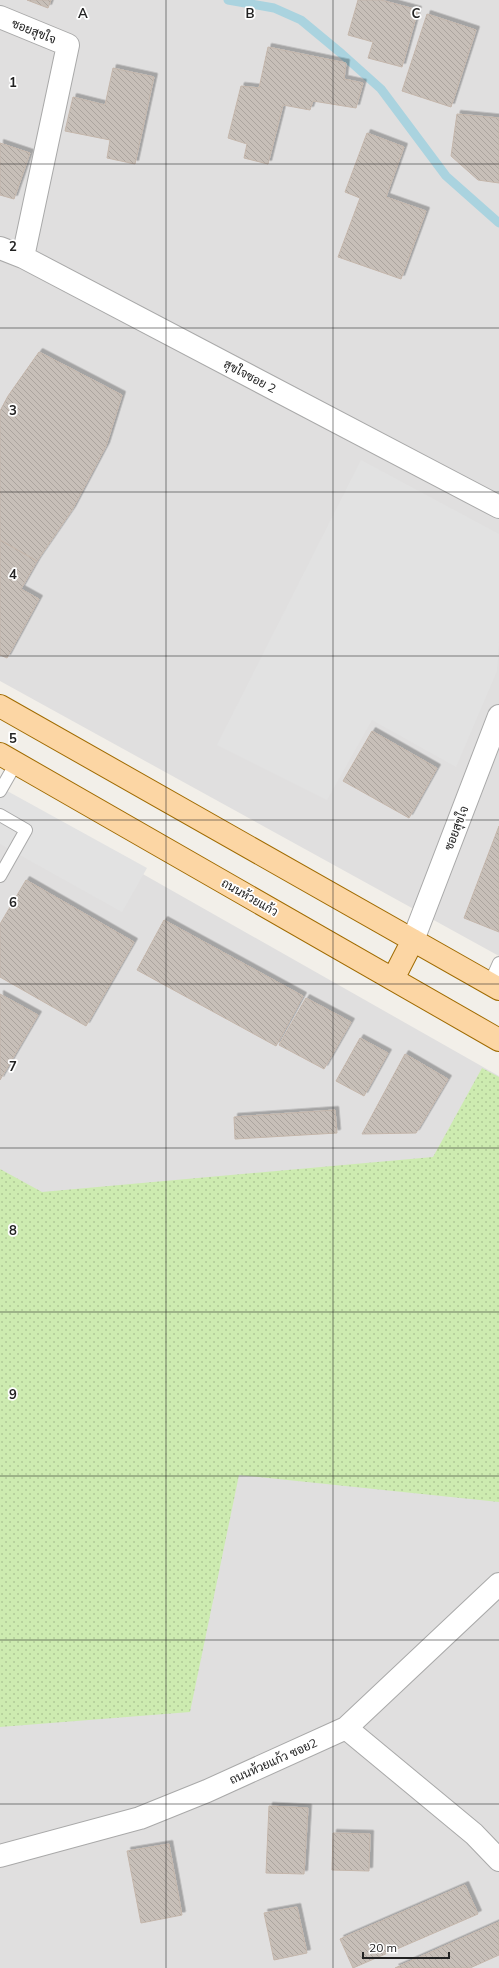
<svg xmlns="http://www.w3.org/2000/svg" width="499" height="1968" font-family="Mulish,Sarabun,sans-serif">
  <style>
    .residential { fill: #e0dfdf }
    .grass { fill: url(#grass-dots) }
    .parking { fill: #e2e2e2 }
    .lines { fill: none; stroke-linecap: round; stroke-linejoin: round }
    .stream { stroke: #aad3df; stroke-width: 9 }
    .building { fill: url(#building-back-hatch); stroke: #c4b6ab; filter: url(#shadow) }
    .service-casing { stroke: #a9a9a9; stroke-width: 14 }
    .minor-casing { stroke: #a9a9a9; stroke-width: 24 }
    .primary-casing { stroke: #a06b00; stroke-width: 24 }
    .service { stroke: #fff; stroke-width: 12 }
    .minor { stroke: #fff; stroke-width: 22 }
    .primary { stroke: #fcd6a4; stroke-width: 22 }
    .grid { fill: none; stroke: #222; stroke-width: 1; stroke-opacity: 0.55 }
    .labels { text-anchor: middle; dominant-baseline: central; stroke-width: 3.5; stroke-linejoin: round; paint-order: stroke }
    .street-label { font-size: 12px; fill: #222; stroke: #fff }
    .grid-label { font-size: 13px; text-anchor: middle; font-weight: bold; fill: #222; stroke: #fff; stroke-width: 3.5; stroke-linejoin: round; paint-order: stroke }
  </style>
  <defs>
    <pattern id="grass-dots" width="8" height="8" patternUnits="userSpaceOnUse"><rect width="8" height="8" fill="#cdebb0"/><path d="M2 2h.1M6 6h.1" fill="none" stroke="#b0c997" stroke-width="1.8" stroke-linecap="round"/></pattern>
    <pattern id="building-back-hatch" width="6" height="6" patternUnits="userSpaceOnUse"><rect width="6" height="6" fill="#c7bfb8"/><path d="M-1 5l2 2M0 0l6 6M5-1l2 2" fill="none" stroke="#aba49e"/></pattern>
    <filter id="shadow"><feDropShadow dx="3.5" dy="-3.5" stdDeviation="0" flood-color="#0004"/></filter>
  </defs>
  <rect width="100%" height="100%" fill="#f2efe9"/>
  <path class="residential" d="M0 0H499V956L0 681Z
    M0 793 499 1076V1968H0Z"/>
  <path class="grass" d="M482 1068 499 1077V1502L239 1475 190 1712 0 1727V1169L42 1192 433 1157Z"/>
  <path class="parking" d="M361 460 499 534V642L497 671 456 767 372 720 327 800 217 745Z
    M0 787 147 868 122 912 0 844Z"/>
  <g class="lines">
    <path class="stream" d="M228 0 274 8 301 20 342 54 381 89 446 176 499 223"/>
  </g>
  <path class="building" d="M27 0H51L48 8Z
    M358 0H381L418 10 402 67 368 58 373 42 348 35Z
    M427 14 476 30 451 107 402 91Z
    M268 47 346 63 344 79 363 83 356 108 313 101 310 110 283 105 268 164 244 158 247 144 228 138 241 86 259 88Z
    M113 68 154 77 135 164 107 158 110 140 65 131 73 97 105 105Z
    M457 114 499 118V183L478 180 451 156Z
    M367 133 404 147 386 197 426 211 401 279 338 257 360 198 345 192Z
    M0 143 30 153 14 199 0 195Z
    M39 352 122 395 106 446 72 510 37 561 0 540V411L8 396Z
    M0 540 37 561 21 589 39 599 7 658 0 655Z
    M372 731 437 768 409 818 343 781Z
    M499 826V932L464 918Z
    M26 880 134 942 86 1026 0 977V924Z
    M164 920 303 996 276 1046 137 970Z
    M0 994 38 1015 0 1080Z
    M306 998 351 1022 324 1069 279 1045Z
    M360 1038 388 1053 364 1096 336 1081Z
    M405 1054 448 1079 416 1133 362 1134Z
    M335 1110 337 1133 235 1139 234 1117Z
    M269 1806 308 1808 304 1874 266 1873Z
    M333 1833 370 1834 369 1871 332 1870Z
    M169 1844 182 1915 141 1923 127 1851Z
    M465 1885 478 1914 353 1968 340 1939Z
    M297 1907 307 1953 274 1960 264 1913Z
    M499 1922V1955L470 1968H395Z"/>
  <g class="lines">
    <defs>
      <path id="service" d="M0 791 16 763
        M0 815 26 830 0 876
        M490 983 499 963"/>
      <path id="minor" d="M0 17 68 45 23 257
        M0 248 23 257 499 507
        M413 940 499 716
        M346 1728 474 1834 499 1860
        M0 1856 140 1818 207 1791 346 1728 499 1584"/>
      <path id="primary" d="M0 706 499 989
        M0 754 499 1040
        M393 979 413 940"/>
    </defs>
    <use href="#service" class="service-casing"/>
    <use href="#minor" class="minor-casing"/>
    <use href="#primary" class="primary-casing"/>
    <use href="#service" class="service"/>
    <use href="#minor" class="minor"/>
    <use href="#primary" class="primary"/>
  </g>
  <path class="grid" d="M166 0V1968M333 0V1968M0 164H499M0 328H499M0 492H499M0 656H499M0 820H499M0 984H499M0 1148H499M0 1312H499M0 1476H499M0 1640H499M0 1804H499"/>
  <g class="labels">
    <g class="street-label">
      <text transform="translate(34 31) rotate(22)">ซอยสุขใจ</text>
      <text transform="translate(250 376) rotate(28)">สุขใจซอย 2</text>
      <text transform="translate(456 828) rotate(-69)">ซอยสุขใจ</text>
      <text transform="translate(250 897) rotate(30)">ถนนห้วยแก้ว</text>
      <text transform="translate(273 1761) rotate(-24)">ถนนห้วยแก้ว ซอย2</text>
    </g>
  </g>
  <g class="grid-label">
    <text x="83" y="18">A</text>
    <text x="250" y="18">B</text>
    <text x="416" y="18">C</text>
    <text x="13" y="87">1</text>
    <text x="13" y="251">2</text>
    <text x="13" y="415">3</text>
    <text x="13" y="579">4</text>
    <text x="13" y="743">5</text>
    <text x="13" y="907">6</text>
    <text x="13" y="1071">7</text>
    <text x="13" y="1235">8</text>
    <text x="13" y="1399">9</text>
  </g>
  <path d="M363 1952v6h86v-6" fill="none" stroke="#222222" stroke-width="2"/>
  <text x="369" y="1952" font-size="12" fill="#222222" stroke="#ffffff" stroke-width="3" paint-order="stroke">20 m</text>
</svg>
